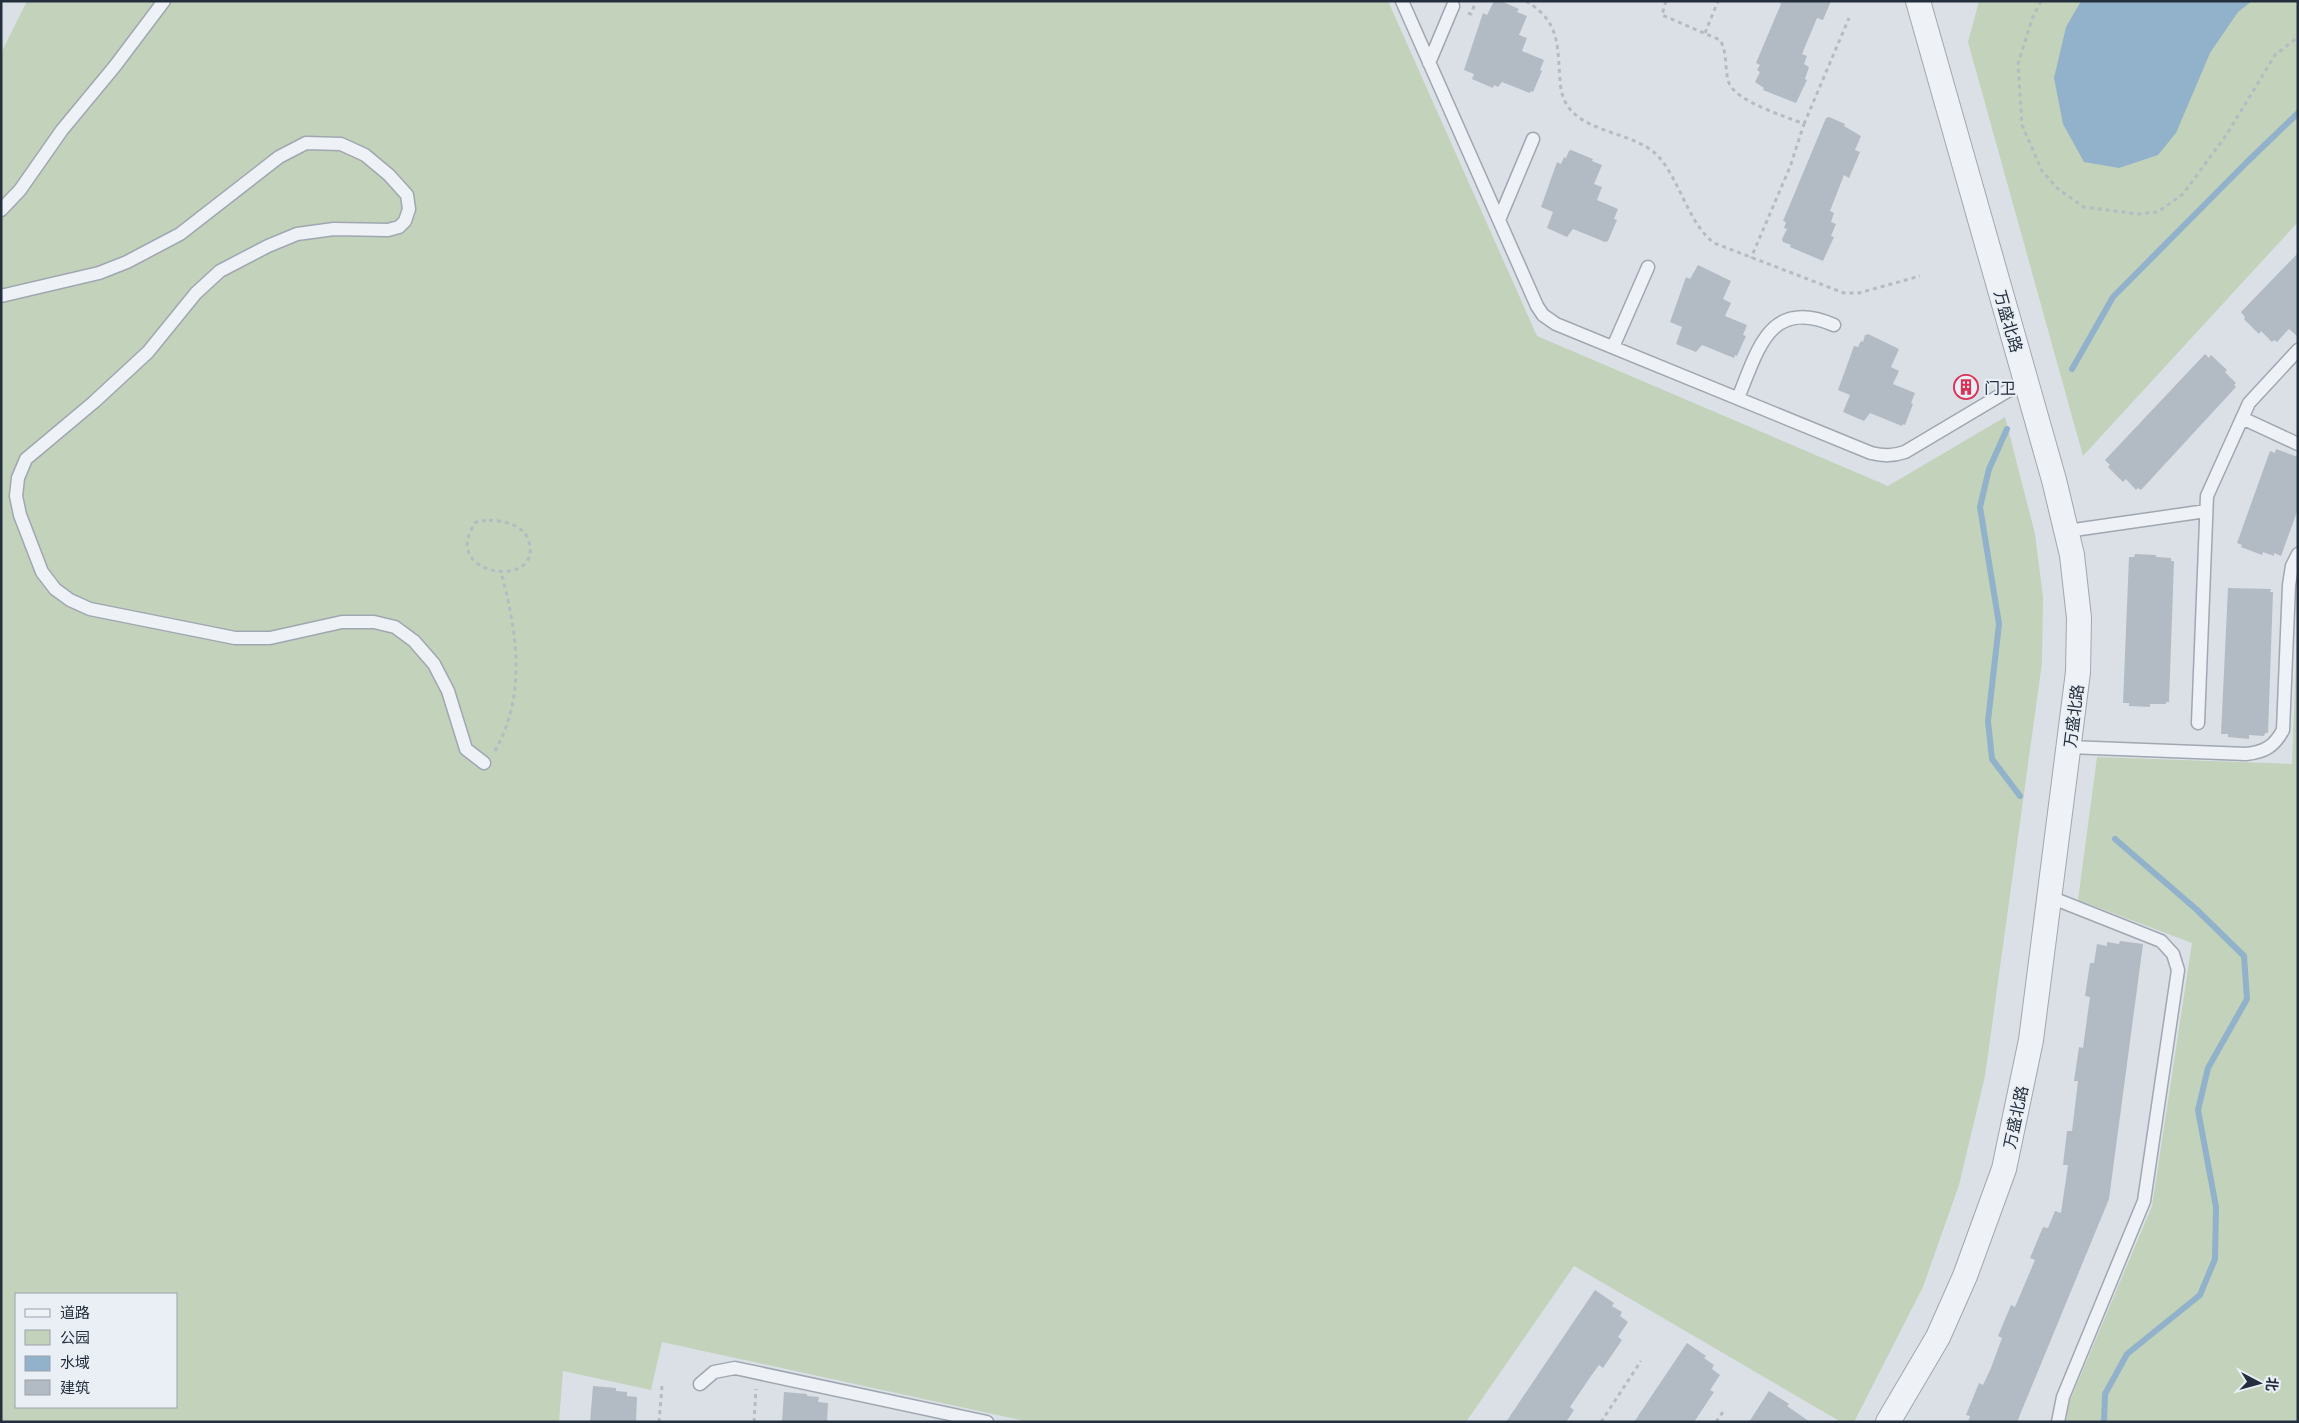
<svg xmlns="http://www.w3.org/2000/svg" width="2299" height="1423" font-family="Barlow,'Noto Sans SC',sans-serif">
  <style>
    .green { fill: #c2d2bb; fill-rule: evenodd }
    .water { fill: #92b1cb }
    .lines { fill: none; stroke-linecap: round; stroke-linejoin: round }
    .stream { stroke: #92b1cb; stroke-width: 6 }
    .building { fill: #b2bac4 }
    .service-casing { stroke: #a0a7b1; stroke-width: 15 }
    .minor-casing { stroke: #a0a7b1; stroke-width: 26 }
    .path { stroke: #b5bbc2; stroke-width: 3; stroke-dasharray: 4 4; stroke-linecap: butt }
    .service { stroke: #eef1f5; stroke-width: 12 }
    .minor { stroke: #eef1f5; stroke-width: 24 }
    .labels { text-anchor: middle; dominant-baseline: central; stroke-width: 4; stroke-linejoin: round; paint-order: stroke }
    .street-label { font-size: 16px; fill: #242f3e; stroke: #eaeff5 }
    .poi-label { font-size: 16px; fill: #242f3e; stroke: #eaeff5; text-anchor: start }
  </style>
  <rect width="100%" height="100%" fill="#dbe0e7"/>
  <path class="green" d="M27 1H1388L1537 336 1888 486 2005 417 2035 534 2043 597 2042 663 1985 1076 1959 1185 1923 1287 1854 1422H1841L1574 1266 1466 1422H1030L662 1342 651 1390 563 1371 559 1422H1V53ZM16 1294H176V1407H16Z
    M1979 1H2298V222L2083 456 1968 42Z
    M2298 603V1422H2066L2069 1403 2152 1206 2192 943 2078 900 2097 757 2292 764Z"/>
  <path class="water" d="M2081 1H2252L2238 12 2210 53 2176 133 2158 155 2119 168 2084 162 2063 124 2054 78 2066 27Z"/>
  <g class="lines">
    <path class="stream" d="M2072 369 2113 297 2247 162 2298 113
      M2007 429 1989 469 1980 507 1999 624 1988 721 1992 759 2020 796
      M2104 1422 2105 1394 2127 1354 2200 1295 2215 1259 2216 1207 2198 1110 2208 1068 2247 999 2244 956 2196 909 2115 839"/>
  </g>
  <path class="building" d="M1494 1H1501L1519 9 1517 12 1527 16 1519 35 1527 38 1522 51 1544 60 1540 70 1542 71 1533 92 1531 91 1530 93 1502 82 1498 87 1494 85 1493 88 1472 79 1474 74 1464 70 1483 13 1487 15Z
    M1778 1H1831L1823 20 1817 18 1802 54 1807 56 1804 64 1809 67 1805 79 1807 80 1796 103 1763 90 1764 88 1755 82 1760 72 1757 70 1760 65 1756 63 1781 4Z
    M1829 117 1845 124 1844 126 1861 136 1855 150 1860 152 1852 171 1849 178 1844 175 1830 211 1834 213 1831 222 1836 224 1831 236 1834 237 1823 261 1790 247 1791 245 1783 242 1782 239 1787 229 1784 228 1786 222 1783 221 1826 118Z
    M1571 150 1593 159 1592 161 1602 165 1594 184 1602 187 1597 200 1618 209 1614 219 1617 220 1608 241 1605 242 1573 229 1567 237 1547 228 1553 212 1541 207 1557 162 1561 164 1564 157 1566 158 1569 151Z
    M2298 253V337L2289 329 2277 342 2274 340 2272 342 2261 331 2259 334 2244 319 2245 317 2241 312Z
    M1698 265 1731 281 1723 299 1731 303 1725 316 1747 325 1743 335 1746 336 1737 356 1735 355 1734 358 1702 345 1696 352 1676 344 1682 327 1670 322 1686 277 1690 279Z
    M1868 334 1899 349 1891 367 1899 371 1893 384 1915 393 1911 403 1913 404 1905 425 1903 424 1902 426 1870 413 1864 421 1843 412 1850 395 1838 390 1854 346 1858 347 1861 341 1863 342 1865 335Z
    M2205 354 2209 358 2211 355 2227 370 2225 372 2236 383 2234 385 2236 387 2141 490 2138 488 2136 490 2126 479 2123 482 2108 467 2110 465 2105 460Z
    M2276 449 2298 457V509L2281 556 2274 553V556L2263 552 2262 555 2241 547 2242 545 2237 543 2270 451 2275 453Z
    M2135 554 2156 555V557L2171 558V561H2174L2169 702H2166V704H2150V707L2129 706V703H2123L2129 557H2134Z
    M2228 588 2271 589 2270 592H2273L2268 733H2265L2264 736 2249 735V739L2228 737V734H2221Z
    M2120 941 2143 944 2109 1199 2017 1422H1968L1970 1416 1966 1415 1979 1383 1983 1385 1991 1368 2002 1338 1998 1336 2011 1305 2015 1307 2035 1260 2030 1258 2043 1227 2048 1228 2055 1211 2061 1213 2068 1165H2063L2067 1131H2072L2078 1081H2074L2079 1047 2083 1048 2090 997 2085 996 2090 963H2094L2097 944 2107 946V942L2119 944Z
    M1595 1290 1614 1303 1612 1306 1622 1312 1620 1316 1628 1322 1618 1337 1622 1340 1603 1368 1599 1365 1591 1376 1570 1407 1574 1410 1566 1422H1506Z
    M1687 1343 1706 1356 1704 1358 1714 1365 1712 1369 1720 1375 1710 1390 1714 1392 1694 1422H1634Z
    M593 1386 616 1388V1391L627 1392V1396L637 1397 636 1422H590Z
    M1769 1391 1789 1404 1787 1406 1810 1422H1749Z
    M784 1392 807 1394V1396L819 1397 818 1402 828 1403 827 1422H782Z"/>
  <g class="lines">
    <defs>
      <path id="service" d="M1402 1 1537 306 1543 315 1556 324 1871 453C1884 456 1893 456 1905 452L2026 380
        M1429 63 1453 6
        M1 210 20 190 62 130 115 66 164 1
        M1499 220 1533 139
        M1 296 99 273 127 262 180 234 279 157 306 143 341 144 365 155 389 175 407 195 409 209 405 221 399 227 388 230 334 229 297 234 268 246 220 271 196 293 148 352 94 402 26 459 18 478 16 496 20 515 42 572 55 589 70 600 90 609 235 638H270L342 622H374L395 627 414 641 434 664 448 691 466 749 484 763
        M1613 347 1648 267
        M1738 398C1758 350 1769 297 1834 325
        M2242 418 2298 444
        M2067 531 2206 511
        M2198 723 2207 496 2249 403 2298 350
        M2069 747 2246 754C2264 752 2274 747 2283 730L2289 585 2292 566 2298 554
        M2050 897 2161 941 2173 954 2178 970 2144 1201 2063 1397 2058 1422
        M700 1384 714 1372 735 1368 987 1422"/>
      <path id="minor" d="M1888 1422 1938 1337 1965 1276 2004 1169 2031 1040 2078 672 2079 618 2072 555 2054 480 1918 1"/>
    </defs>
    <use href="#service" class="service-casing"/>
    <use href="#minor" class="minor-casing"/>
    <path class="path" d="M1526 1C1564 24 1556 50 1561 89 1569 135 1631 128 1658 156 1680 180 1688 223 1714 243L1844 293H1859L1920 276
      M1666 1 1662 15 1720 40C1728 53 1724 69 1729 83 1737 102 1785 116 1804 124L1790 167 1751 258
      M2041 1 2032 19 2018 64 2022 125 2042 171 2058 189 2084 207 2138 214 2158 212 2183 194 2227 134 2275 55 2298 37
      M1468 13 1471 14 1476 1
      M1705 33 1718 1
      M1804 124 1849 18
      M489 520C503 521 522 524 528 539 547 591 436 577 476 522Z
      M495 751C527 694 517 632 501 572
      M659 1422 662 1386
      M754 1422 756 1389
      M1601 1422 1641 1361
      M1716 1422 1725 1409"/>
    <use href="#service" class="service"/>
    <use href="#minor" class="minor"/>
  </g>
  <defs>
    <symbol id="building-ring" viewBox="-11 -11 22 22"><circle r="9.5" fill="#eaeff5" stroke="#db3155" stroke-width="1.5"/><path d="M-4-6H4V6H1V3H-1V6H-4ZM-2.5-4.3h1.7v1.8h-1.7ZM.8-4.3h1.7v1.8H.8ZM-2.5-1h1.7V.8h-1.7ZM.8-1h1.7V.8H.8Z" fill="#db3155"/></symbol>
  </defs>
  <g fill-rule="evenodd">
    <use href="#building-ring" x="1952" y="373" width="28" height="28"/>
  </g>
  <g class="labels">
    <g class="street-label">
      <text transform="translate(2009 321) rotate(74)">万盛北路</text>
      <text transform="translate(2073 716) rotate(-83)">万盛北路</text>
      <text transform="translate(2015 1117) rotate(-78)">万盛北路</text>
    </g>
    <g class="poi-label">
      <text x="1984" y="387">门卫</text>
    </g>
  </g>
  <rect width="2299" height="1423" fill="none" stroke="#242f3e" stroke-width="5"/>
  <rect x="15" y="1293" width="162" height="115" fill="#eaeff5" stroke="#9ba2ac"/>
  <rect x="25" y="1309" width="25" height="8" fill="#eef1f5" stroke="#9ba2ac"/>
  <text x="60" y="1318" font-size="15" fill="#242f3e">道路</text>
  <rect x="25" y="1330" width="25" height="15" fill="#c2d2bb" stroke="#9ba2ac"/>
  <text x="60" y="1343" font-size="15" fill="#242f3e">公园</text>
  <rect x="25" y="1356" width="25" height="15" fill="#92b1cb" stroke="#9ba2ac"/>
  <text x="60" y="1368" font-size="15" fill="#242f3e">水域</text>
  <rect x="25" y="1380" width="25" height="15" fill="#b2bac4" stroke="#9ba2ac"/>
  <text x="60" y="1393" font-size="15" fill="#242f3e">建筑</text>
  <g transform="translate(2259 1383) rotate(96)" stroke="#eaeff5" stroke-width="4" paint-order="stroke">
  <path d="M0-4L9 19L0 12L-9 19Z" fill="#242f3e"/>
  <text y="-8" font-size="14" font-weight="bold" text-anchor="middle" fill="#242f3e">北</text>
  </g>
</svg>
